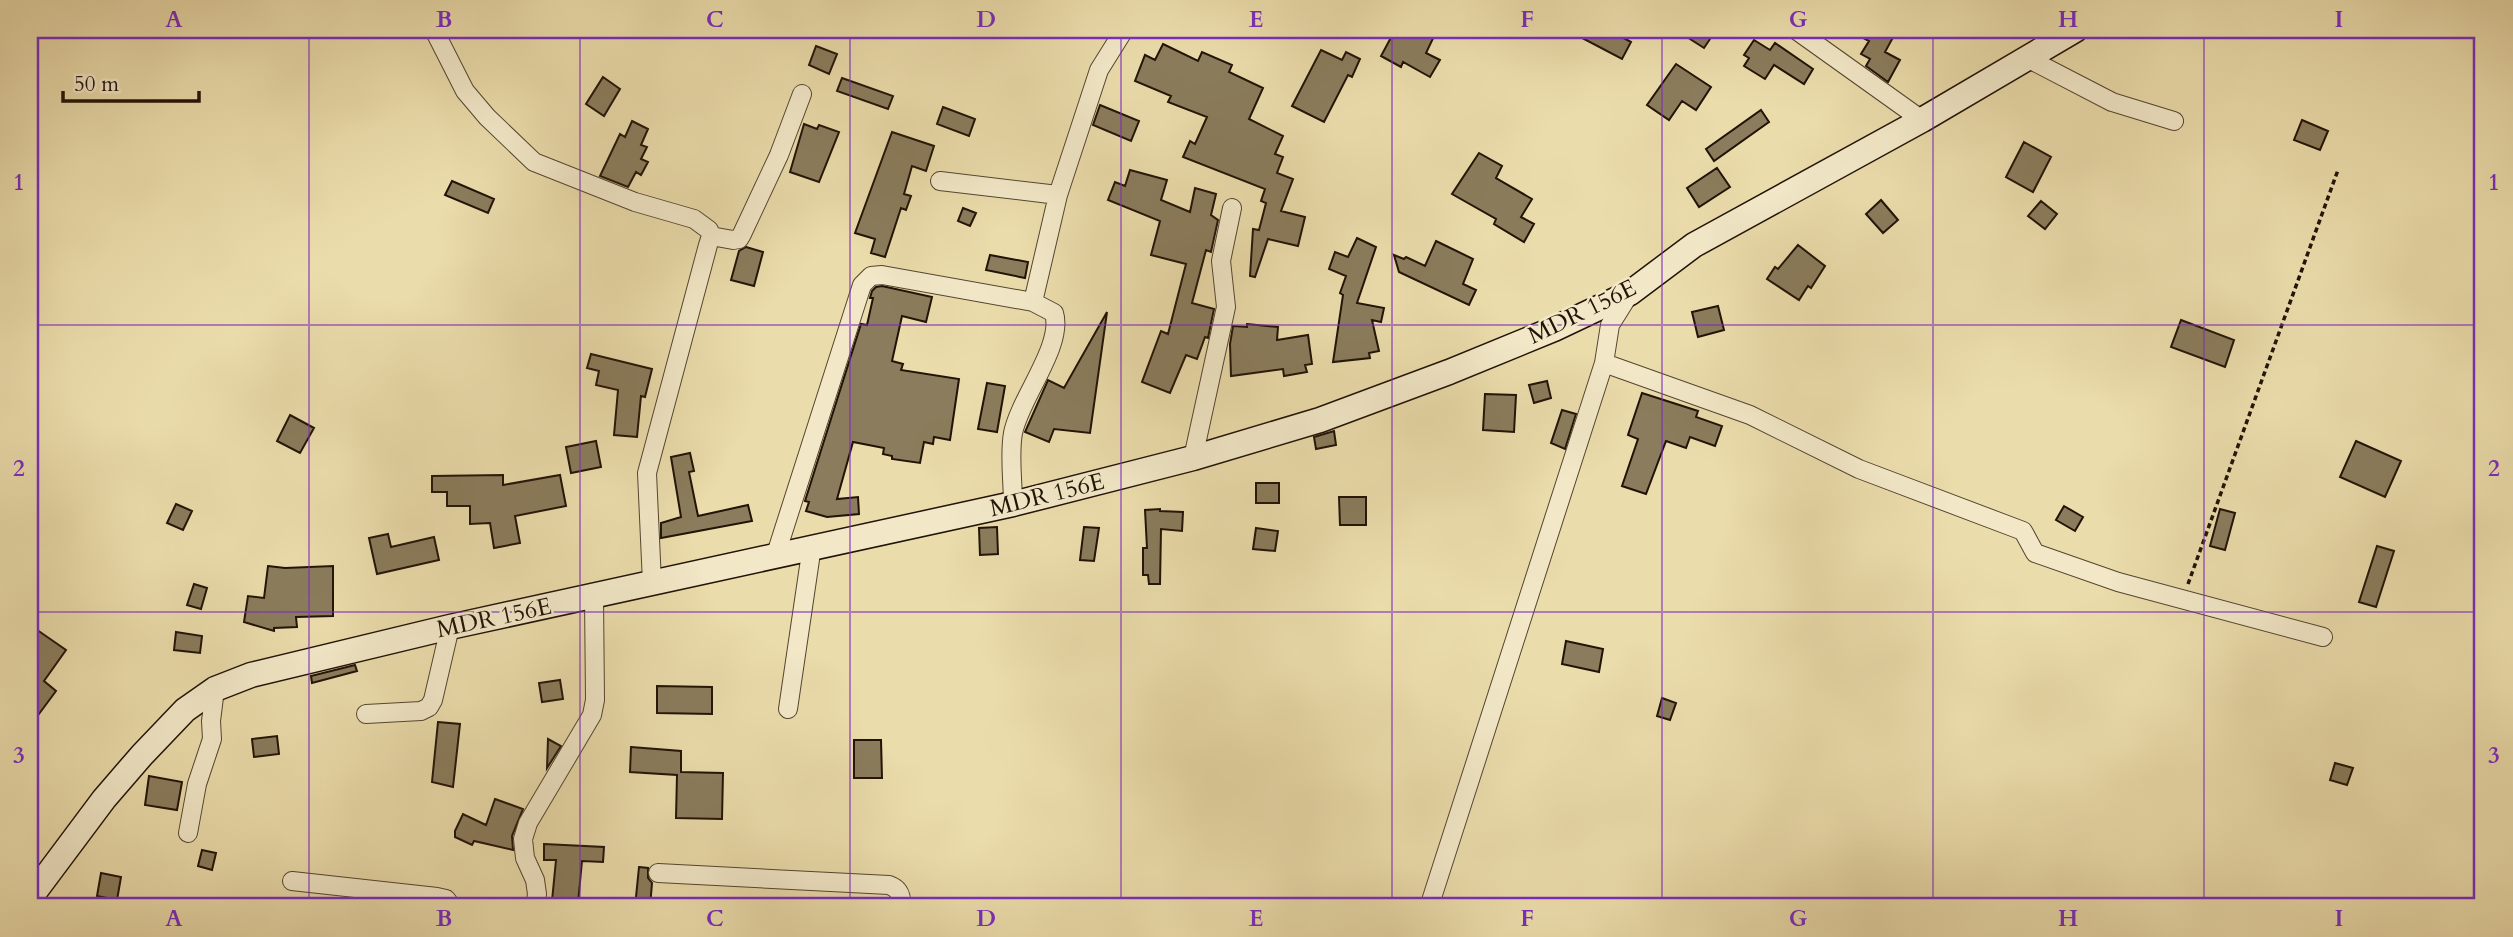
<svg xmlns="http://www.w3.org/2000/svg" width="2513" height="937" font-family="Cardo,serif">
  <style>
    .building { fill: #8a7c5c; stroke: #211307; stroke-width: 2 }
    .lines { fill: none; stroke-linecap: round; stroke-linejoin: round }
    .street-casing { stroke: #544530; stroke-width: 20 }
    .secondary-casing { stroke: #211307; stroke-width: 27 }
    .path { stroke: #211307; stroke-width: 3.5; stroke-dasharray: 5 3.5; stroke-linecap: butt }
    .street { stroke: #f2e8c8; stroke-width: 18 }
    .secondary { stroke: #f2e8c8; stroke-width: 24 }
    .grid { fill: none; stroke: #7b2cbf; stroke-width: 2; stroke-opacity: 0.55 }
    .labels { text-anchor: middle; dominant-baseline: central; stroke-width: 5; stroke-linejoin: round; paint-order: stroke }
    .street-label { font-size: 24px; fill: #211307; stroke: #f2e8c8 }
    .neatline { fill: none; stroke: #7b2cbf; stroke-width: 2.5 }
    .grid-label { font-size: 23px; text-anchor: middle; font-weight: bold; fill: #7b2cbf }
  </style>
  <rect width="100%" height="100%" fill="#ebdcab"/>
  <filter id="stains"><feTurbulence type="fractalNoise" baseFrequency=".00286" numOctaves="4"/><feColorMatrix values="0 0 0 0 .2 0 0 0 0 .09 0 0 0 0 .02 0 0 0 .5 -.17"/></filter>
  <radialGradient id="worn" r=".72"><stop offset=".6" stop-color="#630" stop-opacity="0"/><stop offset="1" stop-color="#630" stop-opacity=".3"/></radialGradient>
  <path class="building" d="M1395 30H1437L1426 53 1440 60 1430 77 1403 62 1401 67 1381 56Z
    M1567 30H1609L1631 42 1622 59Z
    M1676 30H1716L1704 48Z
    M1849 30H1897L1885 52 1900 60 1888 82 1866 66 1870 59 1861 54 1869 41Z
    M1754 40 1770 50 1775 43 1813 69 1804 84 1774 65 1765 79 1744 66 1749 58 1744 55Z
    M1163 44 1198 61 1202 52 1232 65 1229 72 1263 88 1249 119 1283 136 1275 154 1283 157 1277 173 1293 179 1281 211 1305 217 1298 246 1268 239 1255 277 1250 276 1253 229 1259 230 1266 203 1261 201 1265 189 1183 157 1190 141 1195 144 1207 117 1168 102 1171 96 1135 81 1145 55 1155 60Z
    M816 46 837 54 829 74 809 65Z
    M1321 50 1342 60 1346 52 1360 59 1352 77 1348 75 1324 122 1292 106Z
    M1676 64 1711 87 1696 110 1682 101 1669 120 1647 105Z
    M603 77 620 89 604 116 586 104Z
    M842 78 893 96 888 109 837 91Z
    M1100 105 1139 121 1131 141 1093 125Z
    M943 107 975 119 969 136 937 124Z
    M1761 110 1769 122 1714 161 1706 149Z
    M2302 120 2328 131 2320 150 2294 140Z
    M632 121 648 129 641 145 647 147 641 159 648 162 641 175 636 172 628 187 600 176 620 134 625 137Z
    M804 124 817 129 819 125 839 132 819 182 790 172Z
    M892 132 934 146 926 171 912 166 904 194 911 196 906 210 901 208 885 257 871 253 875 239 855 233Z
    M2024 142 2051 157 2033 192 2006 177Z
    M1479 153 1502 166 1496 178 1532 199 1521 217 1534 224 1524 242 1494 224 1496 219 1452 194Z
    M1717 168 1730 187 1699 207 1687 188Z
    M1130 170 1167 180 1161 200 1190 212 1195 188 1216 194 1211 215 1218 220 1211 252 1206 250 1192 303 1214 309 1208 338 1205 337 1197 359 1186 355 1170 393 1142 382 1161 331 1168 334 1186 264 1151 255 1160 221 1108 200 1115 182 1125 186Z
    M452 181 494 199 488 213 445 195Z
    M1881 200 1898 220 1883 233 1866 214Z
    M2041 201 2057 214 2045 229 2028 216Z
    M963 208 976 213 970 226 958 221Z
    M1357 238 1376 247 1357 303 1384 308 1381 322 1372 320 1379 351 1369 353 1370 358 1333 362 1343 295 1340 293 1346 276 1329 269 1335 252 1348 257Z
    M1436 241 1473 259 1463 284 1476 290 1469 305 1399 272 1394 255 1404 259 1406 257 1425 266Z
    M1798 245 1825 266 1811 288 1808 286 1799 300 1767 279 1775 267 1778 269Z
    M746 247 763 252 754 286 731 280 739 251Z
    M990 255 1028 262 1025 278 986 270Z
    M882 286 932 297 926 322 902 316 892 361 903 364 901 370 959 379 950 440 934 437 933 444 924 442 920 463 892 459V456L883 454 884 448 853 442 837 499 858 497 859 514 827 517 806 511 809 502 805 501 861 324 867 325 873 298H870L872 291 876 287Z
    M1718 306 1724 330 1698 337 1692 312Z
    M1107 312 1090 433 1054 429 1049 442 1025 432 1048 380 1064 388Z
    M2181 320 2234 340 2225 367 2171 347Z
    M1247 324 1278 327 1277 340 1308 335 1312 364 1305 365 1307 372 1284 376 1283 369 1231 376 1230 344 1233 326 1247 327Z
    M591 354 652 369 645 397 641 396 637 437 614 435 618 390 596 385 599 371 587 368Z
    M1547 381 1551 398 1534 403 1529 385Z
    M987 383 1005 386 997 432 978 429Z
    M1642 393 1698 411 1696 417 1722 426 1715 446 1690 437 1686 448 1666 441 1646 494 1622 486 1638 439 1628 435Z
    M1485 394 1516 395 1514 432 1483 430Z
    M1562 410 1576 414 1565 449 1551 443Z
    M290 415 314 428 300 453 277 441Z
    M1334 431 1336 445 1316 449 1314 437Z
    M596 441 601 467 571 473 566 447Z
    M2356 441 2401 461 2385 497 2340 477Z
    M690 453 694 471 689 472 698 516 748 505 752 521 661 538V523L681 517 671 457Z
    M503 475V485L560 475 566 506 515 516 520 543 494 548 490 523 470 524V506H447V492H432V476Z
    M1256 483H1279V503H1256Z
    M1339 497H1366V525H1340Z
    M176 504 192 511 183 530 167 523Z
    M2064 506 2083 517 2075 531 2056 520Z
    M1160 509V511L1183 512 1182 531 1161 529 1160 584H1149L1148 575H1143V548H1147L1145 510Z
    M2220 509 2235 513 2225 550 2210 546Z
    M997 527 998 554 980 555 979 528Z
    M1084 527 1099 528 1094 561 1080 560Z
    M1256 528 1278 531 1275 551 1253 549Z
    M388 534 391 547 434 537 439 560 377 574 369 538Z
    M2377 546 2394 551 2376 607 2359 602Z
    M268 566 285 568 333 566V616L296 617 297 627 274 628V631L244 622 248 596 264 598Z
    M194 584 207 588 201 609 187 605Z
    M30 625 66 650 44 681 56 691 30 726Z
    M176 632 202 636 200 653 174 650Z
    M1566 641 1603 649 1599 672 1562 664Z
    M355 665 357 671 312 683 311 676Z
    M560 680 563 699 542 702 539 683Z
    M657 686 712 687V714L657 713Z
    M1662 698 1676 703 1670 720 1657 716Z
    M438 722 460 724 453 787 432 782Z
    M277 736 279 754 254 757 252 739Z
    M548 739 561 746 547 768Z
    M854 740H881L882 778H854Z
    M631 747 681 751V772L723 773 722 819 676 818 677 775 630 772Z
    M2335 763 2353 768 2347 785 2330 780Z
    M149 776 182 782 177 810 145 805Z
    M495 799 523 809 512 836 513 850 474 841 472 845 455 837V831L463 814 486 825Z
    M544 844 604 847 603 862 582 861 578 903 552 901 556 860H544Z
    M202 850 216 853 212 870 198 866Z
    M639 867 648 868V878L652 883 650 907H635Z
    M101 873 121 877 117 900 97 896Z"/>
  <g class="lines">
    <defs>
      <path id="street" d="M434 30 465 91 487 117 534 162 635 202 694 219 709 230 711 236 708 245 647 473 652 583
        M1796 30 1922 120
        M2027 58 2112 102 2174 121
        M940 181 1058 195
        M711 236 733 240 739 239 742 234 779 155 802 94
        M1033 302 1058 195 1099 70 1124 30
        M1604 363 1750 415 1859 469 2023 531 2035 553 2118 582 2323 637
        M1193 458 1226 307 1221 261 1232 208
        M776 554 862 285 871 276 882 275 1033 302 1054 313C1064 345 1020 398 1013 433 1009 455 1013 482 1013 504
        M788 709 812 546
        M366 714 421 711 429 707 433 700 450 627
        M188 833 197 784 212 739 211 721 215 689
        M658 873 889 885C900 889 902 896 901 907
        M292 881 437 897 446 899 452 907
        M535 907 537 894 535 880 525 858 523 839 528 823 592 715 595 700 594 597
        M1429 907 1604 363 1610 325 1630 293"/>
      <path id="secondary" d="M30 898 104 799 142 755 185 710 215 689 251 675 450 627 1013 504 1193 458 1320 420 1449 372 1554 329 1630 293 1694 245 1922 120 2075 30"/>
    </defs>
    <use href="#street" class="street-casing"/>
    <use href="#secondary" class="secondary-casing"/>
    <path class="path" d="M2188 584 2338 170"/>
    <use href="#street" class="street"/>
    <use href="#secondary" class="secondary"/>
  </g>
  <path class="grid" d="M309 30V907M580 30V907M850 30V907M1121 30V907M1392 30V907M1662 30V907M1933 30V907M2204 30V907M30 325H2483M30 612H2483"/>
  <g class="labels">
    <g class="street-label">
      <text transform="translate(1582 312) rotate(-26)">MDR 156E</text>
      <text transform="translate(1047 495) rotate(-14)">MDR 156E</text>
      <text transform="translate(494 618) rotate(-12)">MDR 156E</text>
    </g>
  </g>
  <rect width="2513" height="937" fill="none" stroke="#ebdcab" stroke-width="77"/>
  <path d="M63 91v10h136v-10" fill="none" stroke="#211307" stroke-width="3.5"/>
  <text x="74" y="91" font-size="21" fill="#211307" stroke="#f2e8c8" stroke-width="5" paint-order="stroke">50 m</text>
  <rect x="38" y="38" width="2436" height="860" class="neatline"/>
  <g class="grid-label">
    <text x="174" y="27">A</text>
    <text x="444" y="27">B</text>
    <text x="715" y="27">C</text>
    <text x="986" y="27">D</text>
    <text x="1256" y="27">E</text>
    <text x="1527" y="27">F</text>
    <text x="1798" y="27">G</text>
    <text x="2068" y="27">H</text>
    <text x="2339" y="27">I</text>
    <text x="19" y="190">1</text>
    <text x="2494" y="190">1</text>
    <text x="19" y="476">2</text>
    <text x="2494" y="476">2</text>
    <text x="19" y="763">3</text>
    <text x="2494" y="763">3</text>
    <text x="174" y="926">A</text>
    <text x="444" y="926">B</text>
    <text x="715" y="926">C</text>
    <text x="986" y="926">D</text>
    <text x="1256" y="926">E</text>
    <text x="1527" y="926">F</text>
    <text x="1798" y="926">G</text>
    <text x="2068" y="926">H</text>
    <text x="2339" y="926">I</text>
  </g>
  <rect width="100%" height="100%" filter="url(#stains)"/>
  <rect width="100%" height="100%" fill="url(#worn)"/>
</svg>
